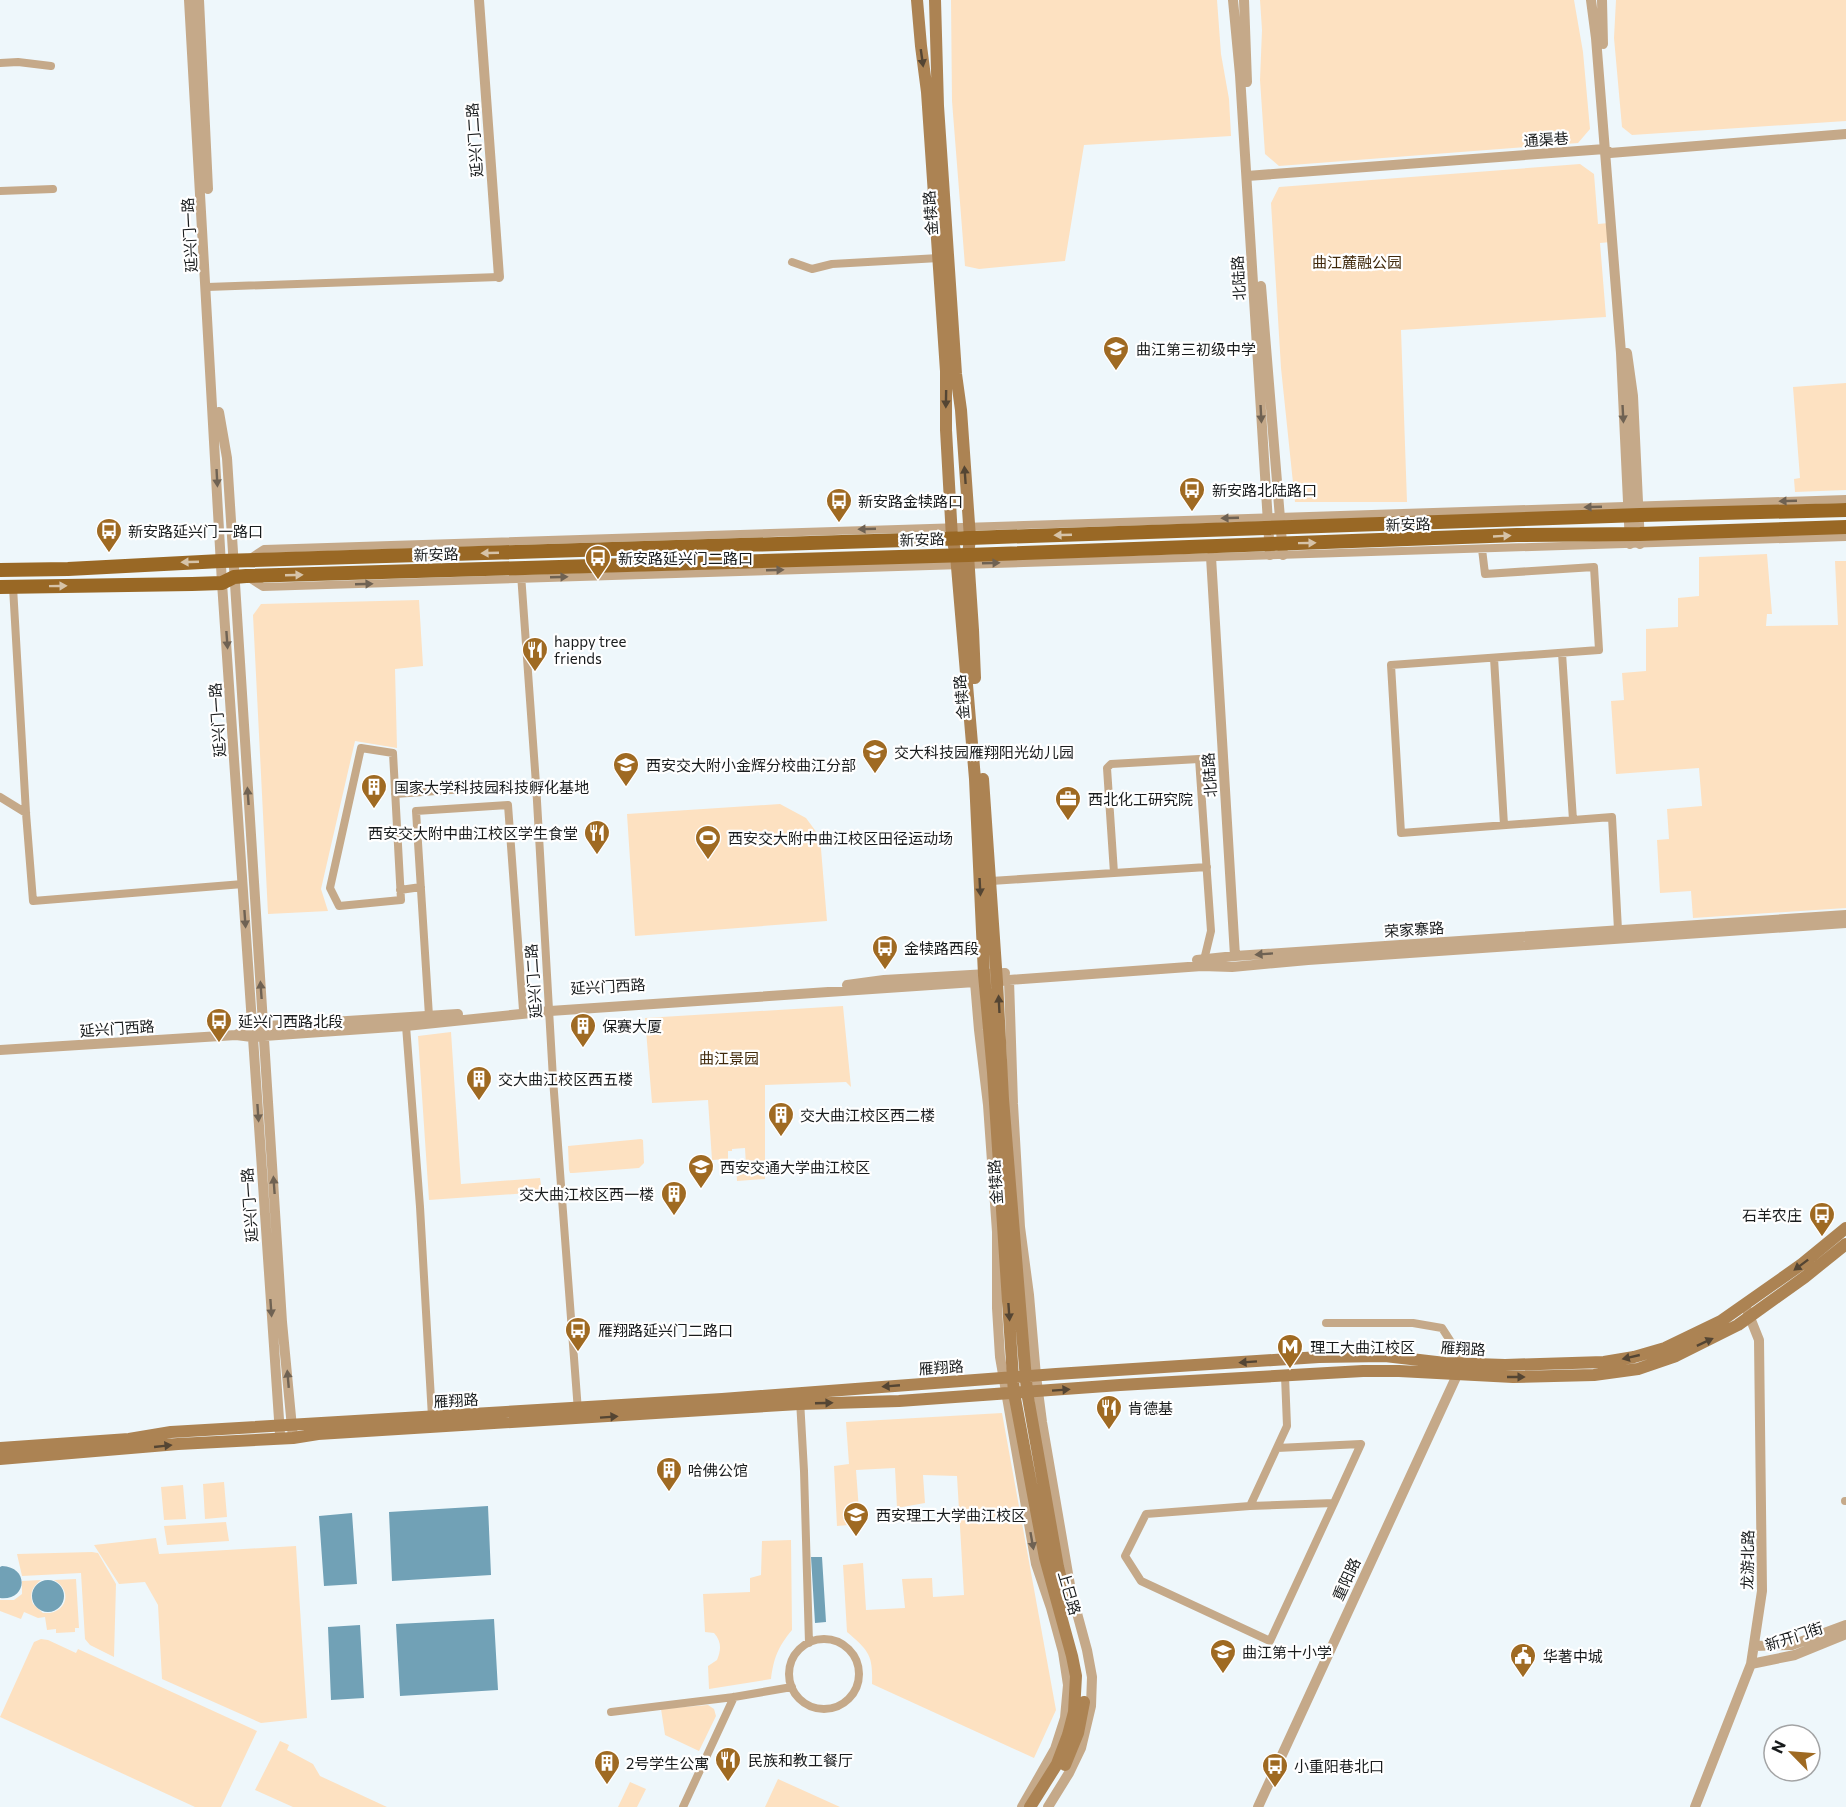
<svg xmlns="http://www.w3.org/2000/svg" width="1846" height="1807" font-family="Commissioner,'Noto Sans SC',sans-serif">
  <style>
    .green { fill: #fde1c1 }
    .water { fill: #71a1b6 }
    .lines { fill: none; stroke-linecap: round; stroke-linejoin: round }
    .minor { stroke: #c5a989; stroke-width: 8 }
    .tertiary { stroke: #c5a989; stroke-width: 10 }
    .secondary { stroke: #ac8353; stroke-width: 12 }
    .primary { stroke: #996825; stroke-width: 14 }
    .oneway { fill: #544533 }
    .oneway2 { fill: #6f6253 }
    .oneway3 { fill: #d6c3a8 }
    .labels { text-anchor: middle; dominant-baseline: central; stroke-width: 4.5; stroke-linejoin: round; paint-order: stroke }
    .street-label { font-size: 15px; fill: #191c1d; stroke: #fff }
    .park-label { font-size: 15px; fill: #40290b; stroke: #fff }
    .poi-label { font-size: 15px; fill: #191c1d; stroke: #fff; text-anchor: start }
  </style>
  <rect width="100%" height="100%" fill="#eef7fb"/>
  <path class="green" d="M951 0H1217L1221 54 1229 99 1231 136 1084 145 1065 261 979 269 965 266 952 101Z
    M1260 0H1574L1583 52 1590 129 1578 143 1279 166 1265 154 1260 80 1262 30Z
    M1616 0H1846V121L1632 135 1622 127 1614 38Z
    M1580 164 1594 174 1598 224 1609 223 1611 242 1600 243 1606 317 1401 330 1407 502H1295L1281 368 1271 203 1279 187Z
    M1846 383V490L1795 492 1794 479 1800 478 1793 387Z
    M1767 554 1772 614H1767L1766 626 1838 625 1835 561H1846V908L1693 918 1691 891 1660 893 1657 840 1669 839 1667 809 1702 806 1699 768 1616 774 1611 701 1624 700 1622 673 1646 671V629L1678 627V598L1699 596V557Z
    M419 600 423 666 395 669 397 748 355 741 321 889 328 911 268 914 253 615 261 604Z
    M780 804 806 818 820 837 827 921 635 936 627 814Z
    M843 1006 851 1087 846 1082 765 1085V1179L737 1181 736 1167 746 1166 745 1148 732 1149V1151H728V1159L712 1160 708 1100 652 1103 645 1018Z
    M451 1032 461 1184 540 1178 542 1192 429 1200 418 1036Z
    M641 1139 643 1140 644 1163 639 1168 573 1173H570L569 1170 568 1146Z
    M1002 1413 1056 1710 1034 1758 872 1684C873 1655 869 1651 847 1632L843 1565 863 1563 866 1610 905 1608 902 1579 932 1578 933 1597 964 1595 957 1476 923 1475 925 1503 897 1508 895 1468 856 1470 860 1524 837 1526 834 1466 849 1464 846 1422Z
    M224 1482 227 1517 205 1519 203 1484Z
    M183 1485 186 1519 164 1520 161 1487Z
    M226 1522 229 1541 167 1545 164 1526Z
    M156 1538 159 1554 296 1546 307 1718 261 1723 162 1679 158 1605 145 1582 119 1584 94 1545Z
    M791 1540 792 1630C778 1647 774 1657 771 1679L709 1689 708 1666 717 1660C721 1650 722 1642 714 1633L705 1632 703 1594 750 1592V1578L761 1575 762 1541Z
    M92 1552 98 1553 116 1584 114 1657 90 1645 85 1639 81 1573 22 1576 17 1554Z
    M76 1579 79 1628H75V1632L56 1633V1629L47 1630 45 1617 38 1618 24 1612 21 1619 0 1611V1600H14L22 1594V1581L41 1580C32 1587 29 1594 33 1604L43 1613C66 1615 74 1591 54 1580Z
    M41 1639 48 1640 76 1653 78 1649 257 1731 221 1807H195L0 1717 34 1642Z
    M708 1705 714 1709 716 1716 699 1751 665 1735 661 1709Z
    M280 1741 289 1745 287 1750 313 1764 320 1776 387 1807H293L255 1790Z
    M778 1779 840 1807H765Z
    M630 1782 646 1789 637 1807H618Z"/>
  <path class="water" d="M488 1506 491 1575 392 1581 389 1512Z
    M352 1513 357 1584 324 1586 319 1516Z
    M811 1557H822L826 1622 815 1623Z
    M2 1566C30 1567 27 1601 0 1598V1567Z
    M32 1596a16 16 0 1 1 32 0a16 16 0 1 1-32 0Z
    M494 1619 498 1690 400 1696 396 1624Z
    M360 1625 364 1698 331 1700 328 1627Z"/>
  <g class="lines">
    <path class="minor" d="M0 63 18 62 51 66
      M0 191 53 189
      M792 262 812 269 832 264 939 258
      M207 287 499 277
      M1482 549 1485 574 1594 567 1599 650 1391 665 1401 833 1612 817 1618 930
      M249 559 264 549 1846 499
      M521 574 536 784 553 1079 578 1411
      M249 578 263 587 1846 537
      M13 587 26 813 33 901 243 884
      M1562 653 1573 820
      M1494 658 1504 825
      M361 748 393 753 401 900 339 906 330 888Z
      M395 794 536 784
      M0 797 26 813
      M991 881 1114 873
      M400 890 421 887
      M1204 960 1211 931 1199 759 1111 764 1107 768 1114 873 1207 867
      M429 1016 416 811 508 805 523 1010
      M406 1026 420 1207 432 1417
      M1326 1323H1413L1442 1328 1460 1356 1457 1363
      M1285 1376 1287 1426 1250 1506 1146 1514 1125 1556 1141 1581 1270 1641 1334 1503
      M800 1400 804 1471 809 1643
      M1845 1501H1846
      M1250 1506 1334 1503 1361 1444 1277 1448
      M789 1674a35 35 0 1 1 70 0a35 35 0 1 1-70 0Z
      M611 1712 734 1697 792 1687
      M683 1807 734 1697"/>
    <path class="tertiary" d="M189 0 222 583 280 1434
      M199 0 208 189
      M479 0 499 277
      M1233 0 1240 75 1270 555
      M1244 0 1247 82
      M1591 0 1596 38 1621 353 1630 544
      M1602 0 1603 44
      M1247 176 1605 149 1610 153 1846 134
      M1261 286 1283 555
      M1627 353 1633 396 1640 544
      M219 412 227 458 282 1322 293 1438
      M1211 557 1235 956
      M1197 960 1235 956 1846 915
      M1009 980 1013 1104 1020 1227 1029 1295 1036 1376 1042 1422 1071 1591 1087 1650 1092 1677 1091 1706 1081 1748 1069 1773 1048 1807
      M975 982 979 1030 988 1105 997 1232V1308L1000 1357 1036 1564 1051 1608 1063 1652 1068 1685 1065 1718 1055 1749 1022 1807
      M847 985 884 980 1005 973
      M236 1035 252 1027 458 1014
      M0 1050 236 1035 252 1037 406 1026 550 1011 975 982 985 983 1009 980 1202 966 1232 967 1308 960 1846 923
      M1754 1646 1792 1645 1846 1625
      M1751 1664 1795 1655 1846 1634
      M1258 1807 1458 1373 1457 1368
      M1695 1807 1751 1664 1762 1591 1759 1340 1745 1305"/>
    <path class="secondary" d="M917 0 921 46 927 92 946 371V430L952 538 956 555 975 779 984 975 993 1072 1014 1393 1045 1558 1072 1656 1076 1676 1074 1712 1068 1735 1057 1764 1030 1807
      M935 0 938 106 956 374 961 410 970 538 968 555 973 630 975 678
      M983 779 997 982 1003 1099 1027 1392 1058 1567 1067 1605
      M0 1448 129 1439 171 1432 722 1399 1056 1374 1319 1357 1385 1356 1445 1363 1505 1365 1604 1362 1634 1357 1665 1348 1721 1321 1802 1264 1846 1228
      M0 1459 178 1444 293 1438 318 1434 799 1404 899 1401 1120 1385 1363 1371H1399L1513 1377 1594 1375 1638 1369 1676 1356 1738 1325 1805 1277 1846 1244
      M1065 1765 1078 1733 1084 1702"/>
    <path class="primary" d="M0 570 68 569 221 561 970 538 1640 515 1846 510
      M0 587 192 584 222 583 234 577 246 576 968 555 1517 535 1640 534 1846 527"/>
  </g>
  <defs><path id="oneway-solid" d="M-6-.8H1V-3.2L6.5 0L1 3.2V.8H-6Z" transform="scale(1.5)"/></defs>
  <g class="oneway">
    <use href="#oneway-solid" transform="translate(922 58) rotate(82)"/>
    <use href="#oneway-solid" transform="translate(946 399) rotate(91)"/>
    <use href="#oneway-solid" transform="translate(965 475) rotate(-94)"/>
    <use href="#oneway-solid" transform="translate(980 887) rotate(87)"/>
    <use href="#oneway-solid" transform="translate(999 1004) rotate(-93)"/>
    <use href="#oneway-solid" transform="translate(1801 1265) rotate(143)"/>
    <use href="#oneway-solid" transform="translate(1009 1312) rotate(86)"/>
    <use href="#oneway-solid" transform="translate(1705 1342) rotate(-25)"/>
    <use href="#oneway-solid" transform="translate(1631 1357) rotate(167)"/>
    <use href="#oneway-solid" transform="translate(1248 1362) rotate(176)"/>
    <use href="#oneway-solid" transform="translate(1516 1377)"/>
    <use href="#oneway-solid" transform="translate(891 1386) rotate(175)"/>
    <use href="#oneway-solid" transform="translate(1061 1390) rotate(-4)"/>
    <use href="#oneway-solid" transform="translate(824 1403) rotate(-2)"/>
    <use href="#oneway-solid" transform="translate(609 1417) rotate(-4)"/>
    <use href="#oneway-solid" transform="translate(163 1446) rotate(-6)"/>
  </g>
  <g class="oneway2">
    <use href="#oneway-solid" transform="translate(1261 414) rotate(87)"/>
    <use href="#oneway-solid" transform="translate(1623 414) rotate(87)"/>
    <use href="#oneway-solid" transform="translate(217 478) rotate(87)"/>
    <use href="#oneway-solid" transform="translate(1788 501) rotate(178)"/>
    <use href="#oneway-solid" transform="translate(1593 507) rotate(178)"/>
    <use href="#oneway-solid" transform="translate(1230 518) rotate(178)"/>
    <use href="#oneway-solid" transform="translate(867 529) rotate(178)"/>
    <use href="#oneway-solid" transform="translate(991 563) rotate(-2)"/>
    <use href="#oneway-solid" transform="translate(775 570) rotate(-2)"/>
    <use href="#oneway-solid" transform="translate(559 577) rotate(-2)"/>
    <use href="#oneway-solid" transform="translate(364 584) rotate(-2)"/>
    <use href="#oneway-solid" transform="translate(227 640) rotate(86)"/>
    <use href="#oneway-solid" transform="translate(248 796) rotate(-94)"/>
    <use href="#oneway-solid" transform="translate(245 919) rotate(86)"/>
    <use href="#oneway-solid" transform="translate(1264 954) rotate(176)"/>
    <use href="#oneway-solid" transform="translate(261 990) rotate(-94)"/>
    <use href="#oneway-solid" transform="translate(258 1113) rotate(86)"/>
    <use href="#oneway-solid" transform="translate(274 1185) rotate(-94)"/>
    <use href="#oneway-solid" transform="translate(271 1308) rotate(86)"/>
    <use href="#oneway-solid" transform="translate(288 1379) rotate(-95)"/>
    <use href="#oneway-solid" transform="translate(1032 1541) rotate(80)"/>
  </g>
  <g class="oneway3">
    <use href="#oneway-solid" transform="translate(1063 535) rotate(178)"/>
    <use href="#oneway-solid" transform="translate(1502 536) rotate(-3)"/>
    <use href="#oneway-solid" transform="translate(1307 543) rotate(-1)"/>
    <use href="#oneway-solid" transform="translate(490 553) rotate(178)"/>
    <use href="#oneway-solid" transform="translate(190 562) rotate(178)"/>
    <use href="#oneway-solid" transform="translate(294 575) rotate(-2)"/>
    <use href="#oneway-solid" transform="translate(58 586) rotate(-1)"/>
  </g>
  <defs>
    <symbol id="school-pin" viewBox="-11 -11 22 30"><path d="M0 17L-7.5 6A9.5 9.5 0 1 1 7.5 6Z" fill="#9f6a22" stroke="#fff"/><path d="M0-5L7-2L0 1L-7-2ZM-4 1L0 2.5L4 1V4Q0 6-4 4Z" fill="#fff"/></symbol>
    <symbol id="bus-pin" viewBox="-11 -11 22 30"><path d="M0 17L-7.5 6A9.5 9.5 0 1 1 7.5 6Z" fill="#9f6a22" stroke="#fff"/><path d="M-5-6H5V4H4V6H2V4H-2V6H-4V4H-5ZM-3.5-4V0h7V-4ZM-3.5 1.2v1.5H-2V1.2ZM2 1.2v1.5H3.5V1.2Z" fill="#fff"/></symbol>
    <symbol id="restaurant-pin" viewBox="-11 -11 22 30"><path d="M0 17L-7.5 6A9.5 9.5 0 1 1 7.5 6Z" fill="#9f6a22" stroke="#fff"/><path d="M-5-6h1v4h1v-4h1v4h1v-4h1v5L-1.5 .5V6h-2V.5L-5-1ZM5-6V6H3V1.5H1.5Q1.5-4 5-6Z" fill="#fff"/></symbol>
    <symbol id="building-pin" viewBox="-11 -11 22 30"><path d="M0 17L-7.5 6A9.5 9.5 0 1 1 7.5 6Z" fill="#9f6a22" stroke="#fff"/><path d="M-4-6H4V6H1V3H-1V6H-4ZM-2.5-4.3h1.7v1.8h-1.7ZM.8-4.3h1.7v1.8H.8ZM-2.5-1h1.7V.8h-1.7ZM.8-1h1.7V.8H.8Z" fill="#fff"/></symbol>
    <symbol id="office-pin" viewBox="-11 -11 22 30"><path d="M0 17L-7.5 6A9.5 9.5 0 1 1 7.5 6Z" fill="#9f6a22" stroke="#fff"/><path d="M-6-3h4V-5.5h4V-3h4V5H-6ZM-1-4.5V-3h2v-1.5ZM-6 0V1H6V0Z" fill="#fff"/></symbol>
    <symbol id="stadium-pin" viewBox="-11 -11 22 30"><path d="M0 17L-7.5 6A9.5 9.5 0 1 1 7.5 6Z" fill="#9f6a22" stroke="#fff"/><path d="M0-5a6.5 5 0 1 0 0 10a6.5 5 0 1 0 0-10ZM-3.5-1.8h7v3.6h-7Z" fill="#fff"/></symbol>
    <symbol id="university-pin" viewBox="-11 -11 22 30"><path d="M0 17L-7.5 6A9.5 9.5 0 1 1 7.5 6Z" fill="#9f6a22" stroke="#fff"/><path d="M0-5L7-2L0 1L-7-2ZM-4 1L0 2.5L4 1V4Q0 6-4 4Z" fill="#fff"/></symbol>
    <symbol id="metro-pin" viewBox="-11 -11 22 30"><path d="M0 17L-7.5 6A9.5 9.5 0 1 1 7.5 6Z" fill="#9f6a22" stroke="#fff"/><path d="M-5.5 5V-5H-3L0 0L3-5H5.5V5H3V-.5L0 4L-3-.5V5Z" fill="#fff"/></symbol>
    <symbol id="civic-pin" viewBox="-11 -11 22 30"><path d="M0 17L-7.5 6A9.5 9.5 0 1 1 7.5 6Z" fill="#9f6a22" stroke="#fff"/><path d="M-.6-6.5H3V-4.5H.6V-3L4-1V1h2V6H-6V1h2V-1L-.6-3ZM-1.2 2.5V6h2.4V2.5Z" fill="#fff"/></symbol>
  </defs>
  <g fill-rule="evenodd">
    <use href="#school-pin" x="1101" y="334" width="30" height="40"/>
    <use href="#bus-pin" x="1177" y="475" width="30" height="40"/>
    <use href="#bus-pin" x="824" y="486" width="30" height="40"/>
    <use href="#bus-pin" x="94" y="516" width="30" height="40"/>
    <use href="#bus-pin" x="583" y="543" width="30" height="40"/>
    <use href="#restaurant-pin" x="520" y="635" width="30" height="40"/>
    <use href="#school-pin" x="860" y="737" width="30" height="40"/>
    <use href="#school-pin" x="611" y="750" width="30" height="40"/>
    <use href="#building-pin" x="359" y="772" width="30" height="40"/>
    <use href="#office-pin" x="1053" y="784" width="30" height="40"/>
    <use href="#restaurant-pin" x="582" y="818" width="30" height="40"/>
    <use href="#stadium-pin" x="693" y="823" width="30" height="40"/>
    <use href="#bus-pin" x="870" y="933" width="30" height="40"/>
    <use href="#bus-pin" x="204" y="1006" width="30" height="40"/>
    <use href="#building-pin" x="568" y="1011" width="30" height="40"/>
    <use href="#building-pin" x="464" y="1064" width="30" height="40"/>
    <use href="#building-pin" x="766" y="1100" width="30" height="40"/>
    <use href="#university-pin" x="686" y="1152" width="30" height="40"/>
    <use href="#building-pin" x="659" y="1179" width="30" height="40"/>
    <use href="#bus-pin" x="1807" y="1200" width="30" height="40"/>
    <use href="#bus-pin" x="563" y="1315" width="30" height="40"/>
    <use href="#metro-pin" x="1275" y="1332" width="30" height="40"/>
    <use href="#restaurant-pin" x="1094" y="1393" width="30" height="40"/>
    <use href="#building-pin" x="654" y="1455" width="30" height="40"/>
    <use href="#university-pin" x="841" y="1500" width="30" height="40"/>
    <use href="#school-pin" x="1208" y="1637" width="30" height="40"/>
    <use href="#civic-pin" x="1508" y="1641" width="30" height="40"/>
    <use href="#restaurant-pin" x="713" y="1745" width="30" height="40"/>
    <use href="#building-pin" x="592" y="1748" width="30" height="40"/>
    <use href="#bus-pin" x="1260" y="1751" width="30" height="40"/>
  </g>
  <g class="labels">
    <g class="street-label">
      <text transform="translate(1546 139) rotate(-4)">通渠巷</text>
      <text transform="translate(474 140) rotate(-94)">延兴门二路</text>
      <text transform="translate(930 213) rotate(-94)">金犊路</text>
      <text transform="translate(189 235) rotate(-93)">延兴门一路</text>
      <text transform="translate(1238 278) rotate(-93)">北陆路</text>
      <text transform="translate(1408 524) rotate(-2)">新安路</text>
      <text transform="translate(922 539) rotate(-2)">新安路</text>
      <text transform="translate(436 554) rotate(-2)">新安路</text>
      <text transform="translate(961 697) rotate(-95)">金犊路</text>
      <text transform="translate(217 720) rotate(-94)">延兴门一路</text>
      <text transform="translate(1209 775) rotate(-94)">北陆路</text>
      <text transform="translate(1414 929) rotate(-4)">荣家寨路</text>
      <text transform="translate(533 981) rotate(-94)">延兴门二路</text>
      <text transform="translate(608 986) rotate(-3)">延兴门西路</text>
      <text transform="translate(117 1028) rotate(-4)">延兴门西路</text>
      <text transform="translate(995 1182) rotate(-94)">金犊路</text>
      <text transform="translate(249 1205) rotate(-94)">延兴门一路</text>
      <text transform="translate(1463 1348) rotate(3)">雁翔路</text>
      <text transform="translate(941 1367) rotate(-4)">雁翔路</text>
      <text transform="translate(456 1400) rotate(-3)">雁翔路</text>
      <text transform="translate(1747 1560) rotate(-89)">龙游北路</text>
      <text transform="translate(1346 1579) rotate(-65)">重阳路</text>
      <text transform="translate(1070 1593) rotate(74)">上巳路</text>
      <text transform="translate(1794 1636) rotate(-18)">新开门街</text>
    </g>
    <g class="park-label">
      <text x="1357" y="262">曲江麓融公园</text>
      <text x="729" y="1058">曲江景园</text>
    </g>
    <g class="poi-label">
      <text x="1136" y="349">曲江第三初级中学</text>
      <text x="1212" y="490">新安路北陆路口</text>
      <text x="858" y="501">新安路金犊路口</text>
      <text x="128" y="531">新安路延兴门一路口</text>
      <text x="618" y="558">新安路延兴门二路口</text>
      <text x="554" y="641">happy tree<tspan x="554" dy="17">friends</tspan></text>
      <text x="894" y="752">交大科技园雁翔阳光幼儿园</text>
      <text x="646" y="765">西安交大附小金辉分校曲江分部</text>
      <text x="394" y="787">国家大学科技园科技孵化基地</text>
      <text x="1088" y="799">西北化工研究院</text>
      <text x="578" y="833" text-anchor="end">西安交大附中曲江校区学生食堂</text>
      <text x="728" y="838">西安交大附中曲江校区田径运动场</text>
      <text x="904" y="948">金犊路西段</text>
      <text x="238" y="1021">延兴门西路北段</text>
      <text x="602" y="1026">保赛大厦</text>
      <text x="498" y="1079">交大曲江校区西五楼</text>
      <text x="800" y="1115">交大曲江校区西二楼</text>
      <text x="720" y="1167">西安交通大学曲江校区</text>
      <text x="654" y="1194" text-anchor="end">交大曲江校区西一楼</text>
      <text x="1802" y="1215" text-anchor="end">石羊农庄</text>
      <text x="598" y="1330">雁翔路延兴门二路口</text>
      <text x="1310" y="1347">理工大曲江校区</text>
      <text x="1128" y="1408">肯德基</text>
      <text x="688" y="1470">哈佛公馆</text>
      <text x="876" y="1515">西安理工大学曲江校区</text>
      <text x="1242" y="1652">曲江第十小学</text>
      <text x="1543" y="1656">华著中城</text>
      <text x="748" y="1760">民族和教工餐厅</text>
      <text x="626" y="1763">2号学生公寓</text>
      <text x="1294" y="1766">小重阳巷北口</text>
    </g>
  </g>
  <g transform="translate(1792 1753) rotate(295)"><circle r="28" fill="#ffffff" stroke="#a3a4a5" stroke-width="1.5"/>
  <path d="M0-4.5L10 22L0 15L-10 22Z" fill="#9f6a22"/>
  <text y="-9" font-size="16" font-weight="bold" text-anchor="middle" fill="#191c1d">N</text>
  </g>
</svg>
